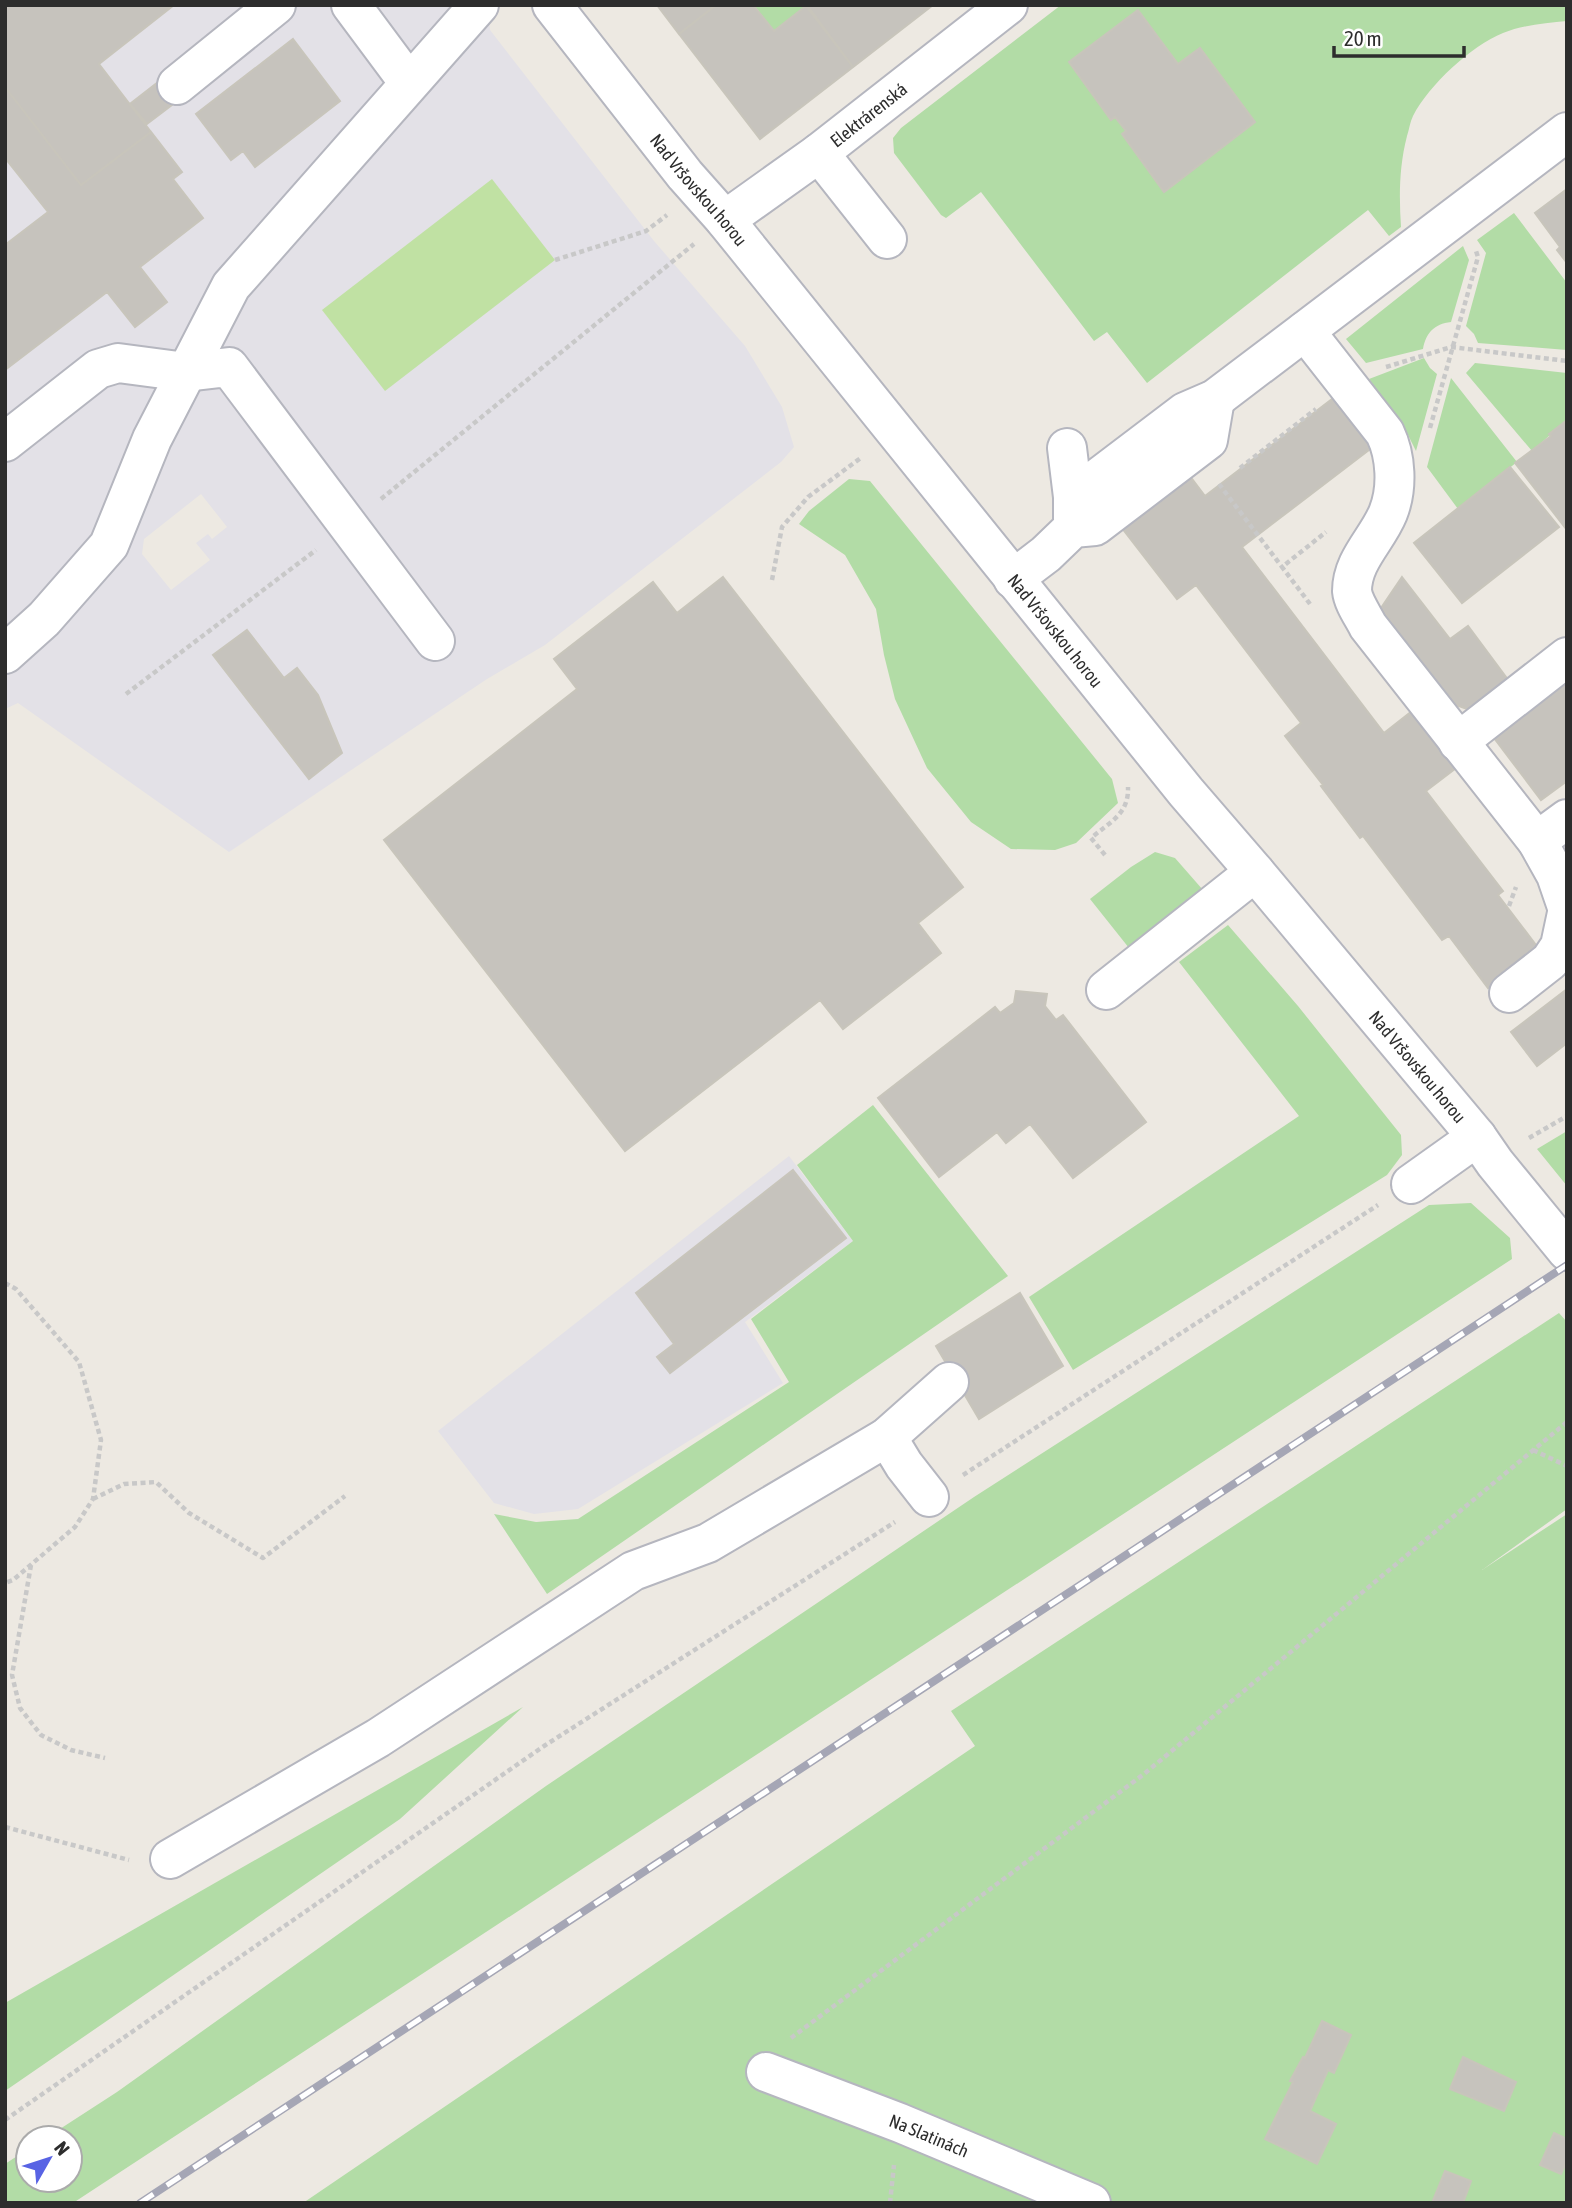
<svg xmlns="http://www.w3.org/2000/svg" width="1572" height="2208" font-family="'Asap Condensed',sans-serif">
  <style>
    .industrial { fill: #e3e1e7; fill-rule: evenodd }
    .green { fill: #b2dca6; fill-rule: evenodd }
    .pitch { fill: #c0e1a3 }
    .building { fill: #c6c3bd; stroke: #c8c5bb; stroke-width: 2 }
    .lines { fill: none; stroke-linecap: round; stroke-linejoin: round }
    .minor-casing { stroke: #b5b6bf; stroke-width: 42 }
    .path { stroke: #c8c8c8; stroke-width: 4.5; stroke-dasharray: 5 3.5; stroke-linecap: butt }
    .minor { stroke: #fff; stroke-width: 38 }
    .rail-casing { stroke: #a5a6b5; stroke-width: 8 }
    .rail { stroke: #fff; stroke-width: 5; stroke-dasharray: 16; stroke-linecap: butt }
    .labels { text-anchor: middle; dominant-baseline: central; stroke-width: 7; stroke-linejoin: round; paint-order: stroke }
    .street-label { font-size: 18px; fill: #2d2d2d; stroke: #fff }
  </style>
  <rect width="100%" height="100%" fill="#ede9e2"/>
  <path class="industrial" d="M5 5H488L490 30 654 241 745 346 782 407 794 447 781 462 545 645 487 679 229 852 18 703 5 709ZM201 494 227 527 212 539 208 534 196 543 210 560 171 590 142 554 144 539ZM247 630 284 678 298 668 318 695 342 753 214 655Z
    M789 1156 853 1241 745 1322 783 1383 578 1509 534 1514 494 1503 438 1431Z"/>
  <path class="green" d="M754 5H807L774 31Z
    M1061 5H1567V21C1546 23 1523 25 1503 33 1471 46 1429 85 1413 116 1410 122 1409 130 1407 136 1399 167 1399 196 1401 227L1389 236 1368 210 1147 383 1107 332 1094 341 981 192 946 218 941 215 894 153 893 138 901 128ZM1138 10 1178 64 1200 48 1255 122 1122 134 1126 131 1115 117 1111 119 1069 62Z
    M1514 213 1567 283V350L1478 343 1474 334 1466 326 1486 253 1477 240Z
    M1463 246 1469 260 1451 322C1434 324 1426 333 1423 349L1366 363 1346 339Z
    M1424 358 1430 368 1437 374 1416 451 1405 429 1369 379Z
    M1475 363 1567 373V420L1532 451 1466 373Z
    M1451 378 1517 462 1458 509 1427 467Z
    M849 479 870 481 1112 779 1118 803 1076 843 1055 850 1011 849 971 822 927 768 895 699 884 655 876 609 845 555 799 524 809 511Z
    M1155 852 1175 858 1203 890 1129 948 1090 899 1131 867Z
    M1228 925 1298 1006 1401 1135 1402 1155 1387 1175 1073 1370 1029 1297 1299 1116 1179 962Z
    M873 1105 1008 1276 547 1594 494 1514 536 1522 578 1519 789 1382 751 1319 853 1241 797 1165Z
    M1567 1131V1186L1537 1149Z
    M1471 1203 1510 1238 1512 1259 73 2203H5V2164L28 2149V2180H70V2138H46L117 2092 546 1786 974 1497 1429 1205Z
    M1559 1313 1567 1322V1509L1482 1570 1567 1514V2203H303L975 1746 951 1711Z
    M523 1707 400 1819 5 2091V2003Z"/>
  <path class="pitch" d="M492 179 555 260 385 391 322 310Z"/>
  <path class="building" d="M5 5H174L99 64 151 132 81 185 5 87Z
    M657 5H716L679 34Z
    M716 5H753L774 31 806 6 853 67 760 139 679 34Z
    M807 5H933L853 67Z
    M1138 10 1178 64 1200 48 1255 122 1164 192 1122 134 1126 131 1115 117 1111 120 1069 62Z
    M293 39 340 101 255 167 243 151 231 160 196 114Z
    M167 75 185 95 147 124 130 104Z
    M5 87 81 185 151 132 182 172 173 179 203 218 140 267 167 302 135 327 107 292 5 370V245L48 212 5 158Z
    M1567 189V263L1557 250 1560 247 1535 213Z
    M1340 393 1378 443 1242 547 1384 733 1416 708 1460 765 1426 791 1503 891 1498 895 1539 949 1488 988 1449 936 1442 940 1363 836 1360 838 1321 786 1323 785 1285 736 1301 723 1196 585 1177 599 1118 523 1186 471 1205 496Z
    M1567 420V530L1515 463 1551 436 1549 434Z
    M1510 467 1559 527 1462 603 1414 543Z
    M723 577 963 887 918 923 941 953 843 1029 820 1000 625 1151 384 840 577 689 554 659 653 582 677 613Z
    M1402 577 1450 639 1468 626 1509 681 1477 706 1467 709 1450 703 1381 608Z
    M247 630 284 678 297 668 318 695 342 753 309 779 213 655Z
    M1567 682V781L1541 800 1494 738Z
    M1567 989V1043L1537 1066 1511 1032Z
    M1016 991 1047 994 1045 1006 1056 1020 1063 1015 1146 1122 1073 1178 1030 1124 1006 1143 997 1132 939 1177 878 1098 995 1007 1000 1013 1014 1003Z
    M793 1170 846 1238 670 1373 657 1357 674 1344 636 1293Z
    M1020 1293 1063 1366 979 1419 936 1346Z
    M1322 2021 1351 2035 1334 2073 1328 2070 1310 2111 1336 2124 1317 2164 1265 2139 1293 2082 1290 2081 1303 2057 1305 2058Z
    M1463 2057 1516 2082 1504 2111 1450 2089Z
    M1554 2133 1567 2139V2161L1561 2174 1540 2165Z
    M1445 2171 1471 2181 1463 2203H1432Z"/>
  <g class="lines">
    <defs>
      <g id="minor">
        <path d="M351 5 409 83"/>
        <path id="s1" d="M552 5 685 175 725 220 1186 792 1255 872 1477 1137 1495 1163 1567 1251"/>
        <path d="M177 85 276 5"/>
        <path d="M819 153 887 239"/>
        <path id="s2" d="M725 220 819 153 1008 5"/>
        <path d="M1305 331 1385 433C1396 456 1398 488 1388 513 1377 540 1352 560 1352 591 1353 602 1363 616 1368 626L1537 841 1556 875 1567 907"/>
        <path d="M5 442 98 369 118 363 186 372 229 367 435 641"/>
        <path d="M1067 448 1073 497V519"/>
        <path d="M1073 497 1185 412 1215 399 1567 132"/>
        <path d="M1013 579 1046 554 1073 528 1095 526 1208 440 1215 399"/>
        <path d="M5 654 44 619 109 545 152 439 231 286 479 5"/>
        <path d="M1458 742 1567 657"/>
        <path d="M1537 841 1567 819"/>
        <path d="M1106 990 1255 872"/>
        <path d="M1509 993 1550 961 1560 946 1567 913"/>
        <path d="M1411 1184 1477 1137"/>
        <path d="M887 1437 904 1465 929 1497"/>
        <path d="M170 1859 378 1738 633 1571 708 1543 887 1437 949 1382"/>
        <path id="s3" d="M766 2072 900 2123 1091 2203"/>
      </g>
    </defs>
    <use href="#minor" class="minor-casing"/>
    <path class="path" d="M555 260 646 231 667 215
      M1386 367 1451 347 1567 361
      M1430 428 1478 257 1476 251
      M1240 468 1316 409
      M1219 484 1282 567
      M381 499 694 244
      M772 580 782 527 808 497 862 457
      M1310 604 1282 567 1326 532
      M126 694 316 550
      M1105 855 1091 838C1110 822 1129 814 1128 787
      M1509 906 1516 887
      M1529 1138 1567 1116
      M5 1283 16 1289 79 1362 101 1440 93 1499 75 1527 13 1580 5 1583
      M1533 1450 1567 1466
      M963 1475 1378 1205
      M93 1499 124 1484 156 1482 189 1513 263 1558 345 1496
      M31 1565 12 1675 20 1708 41 1735 71 1750 105 1758
      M5 1827 129 1860
      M791 2038 1144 1774 1567 1422
      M5 2120 544 1746 895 1522
      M890 2203 894 2165"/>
    <use href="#minor" class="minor"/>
    <defs>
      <path id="rail" d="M140 2203 1567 1265"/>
    </defs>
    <use href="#rail" class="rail-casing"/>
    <use href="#rail" class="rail"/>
  </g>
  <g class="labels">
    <g class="street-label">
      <text stroke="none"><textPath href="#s2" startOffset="178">Elektrárenská</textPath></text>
      <text stroke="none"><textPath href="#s1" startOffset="236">Nad Vršovskou horou</textPath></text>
      <text stroke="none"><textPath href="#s1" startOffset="803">Nad Vršovskou horou</textPath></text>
      <text stroke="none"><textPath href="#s1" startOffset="1370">Nad Vršovskou horou</textPath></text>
      <text stroke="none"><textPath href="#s3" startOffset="175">Na Slatinách</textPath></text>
    </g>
  </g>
  <rect width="1572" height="2208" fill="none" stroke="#2d2d2d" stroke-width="14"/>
  <g transform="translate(49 2159) rotate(51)"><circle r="33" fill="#ffffff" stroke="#ababab" stroke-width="2"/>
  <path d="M0-5L12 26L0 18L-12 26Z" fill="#5863e4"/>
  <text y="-10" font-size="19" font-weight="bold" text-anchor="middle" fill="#2d2d2d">N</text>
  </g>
  <path d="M1334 46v10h130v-10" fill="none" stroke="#2d2d2d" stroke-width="3.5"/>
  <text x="1344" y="46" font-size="21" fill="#2d2d2d" stroke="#ffffff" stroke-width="5" paint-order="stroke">20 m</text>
</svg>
